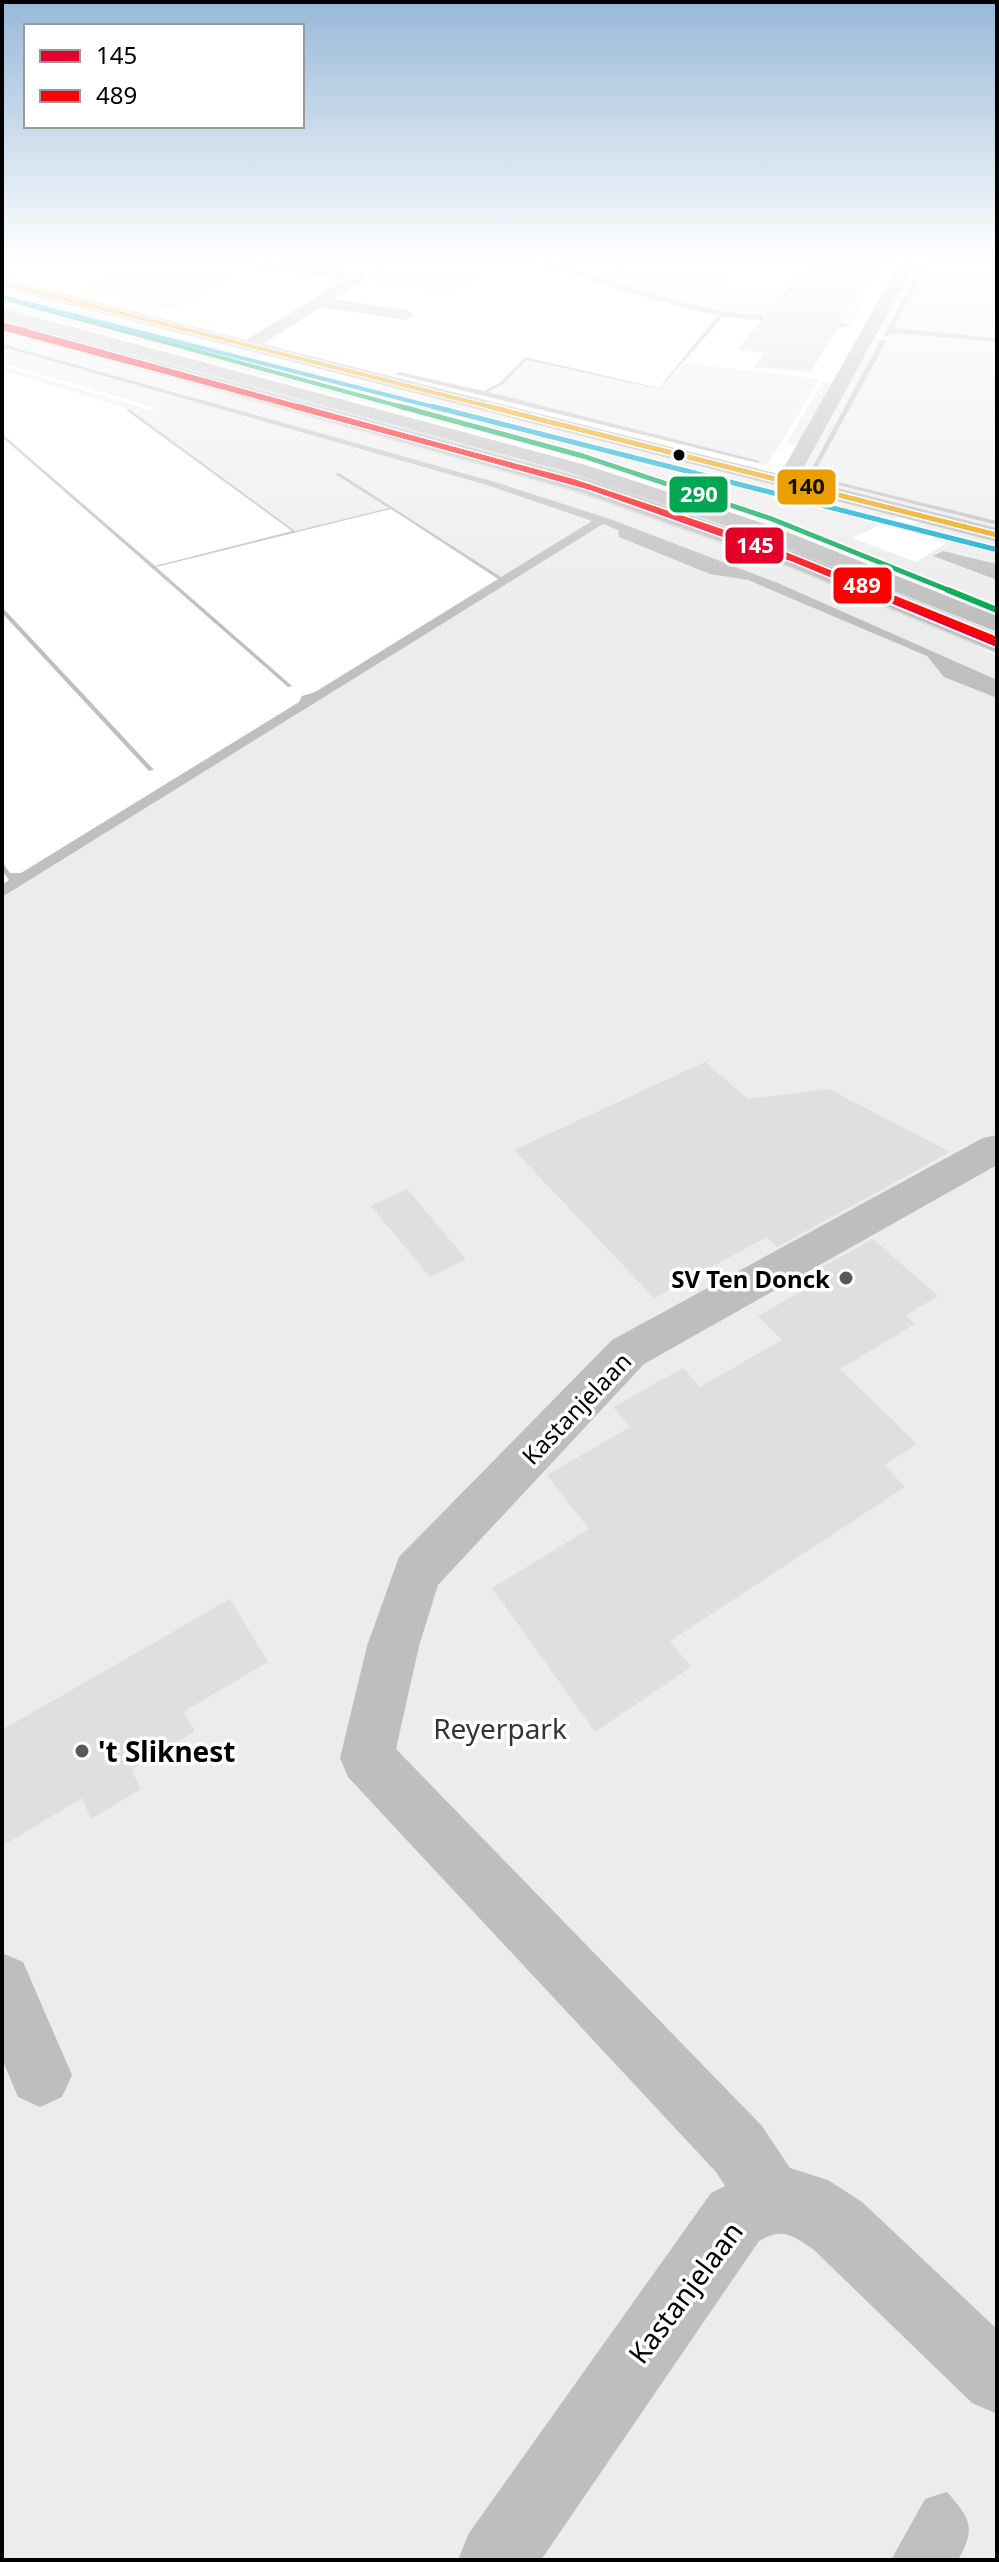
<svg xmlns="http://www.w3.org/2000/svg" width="999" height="2562" font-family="'Noto Sans',sans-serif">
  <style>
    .green { fill: #ececec }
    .water { fill: #bfbfbf }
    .building { fill: #dfdfdf }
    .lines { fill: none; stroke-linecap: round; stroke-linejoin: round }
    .major-casing { stroke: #dbdbdb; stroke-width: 4 }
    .minor { fill: #bebebe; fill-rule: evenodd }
    .major { fill: #bebebe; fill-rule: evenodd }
    .bus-1-far2-casing { stroke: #fff; stroke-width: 6 }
    .bus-1-far1-casing { stroke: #fff; stroke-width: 8 }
    .bus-1-casing { stroke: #fff; stroke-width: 10 }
    .bus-2-far2-casing { stroke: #fff; stroke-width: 6 }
    .bus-2-far1-casing { stroke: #fff; stroke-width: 8 }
    .bus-2-casing { stroke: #fff; stroke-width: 10 }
    .bus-3-far2-casing { stroke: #fff; stroke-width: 6 }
    .bus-3-far1-casing { stroke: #fff; stroke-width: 8 }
    .bus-3-casing { stroke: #fff; stroke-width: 10 }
    .bus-4-far1-casing { stroke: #fff; stroke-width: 6 }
    .bus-4-casing { stroke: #fff; stroke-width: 8 }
    .bus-5-far1-casing { stroke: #fff; stroke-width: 6 }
    .bus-5-casing { stroke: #fff; stroke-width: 8 }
    .bus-1-far2 { stroke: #e4002b; stroke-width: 4 }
    .bus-1-far1 { stroke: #e4002b; stroke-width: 5 }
    .bus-1 { stroke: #e4002b; stroke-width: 6 }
    .bus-2-far2 { stroke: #f00; stroke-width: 4 }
    .bus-2-far1 { stroke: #f00; stroke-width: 5 }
    .bus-2 { stroke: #f00; stroke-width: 6 }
    .bus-3-far2 { stroke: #00a651; stroke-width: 4 }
    .bus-3-far1 { stroke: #00a651; stroke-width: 5 }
    .bus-3 { stroke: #00a651; stroke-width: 6 }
    .bus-4-far1 { stroke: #eb9e00; stroke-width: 4 }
    .bus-4 { stroke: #eb9e00; stroke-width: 5 }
    .bus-5-far1 { stroke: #00a9ce; stroke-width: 4 }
    .bus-5 { stroke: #00a9ce; stroke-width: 5 }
    .bus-dot { fill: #000; stroke: #fff; stroke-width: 3 }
    .poi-dot { fill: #595959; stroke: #fff; stroke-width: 3 }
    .labels { text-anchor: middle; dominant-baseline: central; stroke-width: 7; stroke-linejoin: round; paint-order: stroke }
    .poi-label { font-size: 24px; font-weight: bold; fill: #000; stroke: #fff; text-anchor: end }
    .street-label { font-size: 24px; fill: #000; stroke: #fff }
    .near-park-label { font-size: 28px; fill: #333; stroke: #fff }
    .near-poi-label { font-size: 28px; font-weight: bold; fill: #000; stroke: #fff; text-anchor: start }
    .near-street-label { font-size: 28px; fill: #000; stroke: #fff }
    .line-badge { stroke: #fff; stroke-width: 3 }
    .badge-label { font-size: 22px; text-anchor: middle; font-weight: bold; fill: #fff }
    .pale-badge-label { font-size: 22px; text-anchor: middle; font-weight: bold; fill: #111 }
  </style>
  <rect width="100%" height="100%" fill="#fff"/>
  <path class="green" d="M93 261H257L174 310 85 289 122 268Z
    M390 261H506L455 292 377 284 371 274Z
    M548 261H624L617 268 622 269 630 261H739L721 284 734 288 723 300 726 301 737 289 759 294 864 302 850 328 844 327 847 324C767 316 689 310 614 281L613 277Z
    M914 261H923L883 337 874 335Z
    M929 261H997V521L822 478 815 472Z
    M2 290 311 372 498 414 900 516 852 538 916 562 945 544 914 529 919 520 997 542V564L959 554 933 556 997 580V608L808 534 567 455 2 307Z
    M2 328C338 421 683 500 997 656V2560H2V896L513 571 501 577 384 502 390 508 295 531 129 409 2 370V366L151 410 157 408 2 363V347L198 403 206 400 2 344Z
    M872 339H881L810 470 818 480 997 525V529L796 479Z
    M526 360 659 389 684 363 820 379 769 463 764 465 489 394Z
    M835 381 798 445 786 444 822 382Z"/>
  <path class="water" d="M531 261H548L677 301 721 311 847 324 844 327 723 317 659 389 526 360 503 384 488 392 760 461 758 463 394 374 400 372 484 391 500 383 525 357 659 388 717 316 634 294Z
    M923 261H930L894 328 997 338V342L895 333 883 337Z
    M881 339 887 340 815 472 822 478 997 521V525L818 480 809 473Z
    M2 344 495 482 610 519 778 583 997 680V698L944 677 927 656 748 580 710 574 619 537 618 530 603 524 2 897V885L9 880 2 870V862L10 873H21L299 702 302 696 315 692 498 579 391 509 156 567 292 686 288 687 2 437V434L155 566 292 531 126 410 129 409 295 531 389 508 335 474 339 473 501 577 592 521 487 485 2 347Z
    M943 551 997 564V580L933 556Z
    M2 607 154 770 149 771 2 613Z
    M947 2492C971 2519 976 2528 958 2560H891L925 2499Z"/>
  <path class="building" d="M810 261H887L855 300 811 372 754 367 764 353 737 350Z
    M705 1062 748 1099 829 1089 950 1152 777 1247 767 1237 654 1298 514 1150Z
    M407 1189 466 1259 430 1277 371 1206Z
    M873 1239 938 1296 906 1315 915 1324 840 1369 917 1444 884 1465 905 1487 670 1641 691 1667 595 1732 492 1588 589 1529 547 1475 630 1427 613 1407 683 1368 700 1387 782 1340 758 1316 816 1283 808 1275Z
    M230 1599 268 1662 183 1712 195 1731 131 1770 141 1789 91 1819 82 1798 2 1846V1730Z"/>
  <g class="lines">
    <defs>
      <path id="major" d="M2 319 597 482 803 555 997 635V652L787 565 581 492 2 329Z"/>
    </defs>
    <use href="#major" class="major-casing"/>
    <path class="minor" d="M258 261 364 274V280L334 299 406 310 414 315 406 320 321 307 263 344 775 473 786 464 901 261H916L804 467 794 477 997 528V542L2 288V278L246 340 344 280 264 268 259 267Z
      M2 308 586 465 775 527 997 616V632L759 537 572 473 2 318Z
      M997 1135V1165L644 1364 438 1585 419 1646 396 1749 762 2126 790 2168 828 2180 862 2202 997 2329V2414L972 2403 814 2250C792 2235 784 2227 759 2241L541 2560H458L469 2533 711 2193 725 2186 716 2172 348 1777 340 1758 367 1646 399 1557 612 1340 983 1138Z
      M2 1953 23 1962 72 2075 62 2097 40 2107 18 2097 2 2059Z"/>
    <use href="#major" class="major"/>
    <defs>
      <path id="bus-1-far2" d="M2 324 304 408"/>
      <path id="bus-1-far1" d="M297 406 589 487 795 560 872 592"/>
      <path id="bus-1" d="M867 590 997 644"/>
      <path id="bus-2-far2" d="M2 328 299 408"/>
      <path id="bus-2-far1" d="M292 406 575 482 762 545 878 592"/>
      <path id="bus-2" d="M873 590 992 638"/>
      <path id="bus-3-far2" d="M6 299 406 408"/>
      <path id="bus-3-far1" d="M399 406 583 456 772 519 953 592"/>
      <path id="bus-3" d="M948 590 997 610"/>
      <path id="bus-4-far1" d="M2 283 495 408"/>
      <path id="bus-4" d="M487 406 997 535"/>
      <path id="bus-5-far1" d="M2 297 438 408"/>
      <path id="bus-5" d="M431 406 994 549"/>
    </defs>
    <use href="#bus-1-far2" class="bus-1-far2-casing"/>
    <use href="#bus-1-far1" class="bus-1-far1-casing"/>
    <use href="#bus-1" class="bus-1-casing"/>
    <use href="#bus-2-far2" class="bus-2-far2-casing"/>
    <use href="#bus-2-far1" class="bus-2-far1-casing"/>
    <use href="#bus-2" class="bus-2-casing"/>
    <use href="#bus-3-far2" class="bus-3-far2-casing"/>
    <use href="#bus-3-far1" class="bus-3-far1-casing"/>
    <use href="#bus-3" class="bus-3-casing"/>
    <use href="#bus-4-far1" class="bus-4-far1-casing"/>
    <use href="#bus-4" class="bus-4-casing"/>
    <use href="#bus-5-far1" class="bus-5-far1-casing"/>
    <use href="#bus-5" class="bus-5-casing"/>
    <use href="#bus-1-far2" class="bus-1-far2"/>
    <use href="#bus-1-far1" class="bus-1-far1"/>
    <use href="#bus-1" class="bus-1"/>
    <use href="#bus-2-far2" class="bus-2-far2"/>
    <use href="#bus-2-far1" class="bus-2-far1"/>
    <use href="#bus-2" class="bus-2"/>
    <use href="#bus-3-far2" class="bus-3-far2"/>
    <use href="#bus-3-far1" class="bus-3-far1"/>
    <use href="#bus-3" class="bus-3"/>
    <use href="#bus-4-far1" class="bus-4-far1"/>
    <use href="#bus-4" class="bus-4"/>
    <use href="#bus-5-far1" class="bus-5-far1"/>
    <use href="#bus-5" class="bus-5"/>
  </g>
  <linearGradient id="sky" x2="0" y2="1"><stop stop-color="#97b8d8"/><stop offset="0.42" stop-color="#fff"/><stop offset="1" stop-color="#fff" stop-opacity="0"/></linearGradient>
  <rect width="999" height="620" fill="url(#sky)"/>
  <circle class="bus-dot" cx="679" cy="455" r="7"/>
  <g class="poi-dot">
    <circle cx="846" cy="1278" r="8"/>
    <circle cx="82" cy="1751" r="8"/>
  </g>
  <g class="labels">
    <g class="poi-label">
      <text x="830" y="1278">SV Ten Donck</text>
    </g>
    <g class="street-label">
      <text transform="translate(576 1408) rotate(-46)">Kastanjelaan</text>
    </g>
    <g class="near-park-label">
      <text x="500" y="1728">Reyerpark</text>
    </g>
    <g class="near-poi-label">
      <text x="98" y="1751">'t Sliknest</text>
    </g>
    <g class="near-street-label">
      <text transform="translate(685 2292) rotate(-53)">Kastanjelaan</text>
    </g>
  </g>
  <g class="line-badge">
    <rect x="776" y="468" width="61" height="38" rx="8" fill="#eb9e00"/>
    <rect x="668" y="475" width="61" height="39" rx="8" fill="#00a651"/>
    <rect x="724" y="526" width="61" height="39" rx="8" fill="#e4002b"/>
    <rect x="832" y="566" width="61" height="39" rx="8" fill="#f00"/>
  </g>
  <g class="badge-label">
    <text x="699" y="502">290</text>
    <text x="755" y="553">145</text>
    <text x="862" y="593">489</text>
  </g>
  <g class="pale-badge-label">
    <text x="806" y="494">140</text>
  </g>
  <rect width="999" height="2562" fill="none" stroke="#000000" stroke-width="8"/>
  <rect x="24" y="24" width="280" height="104" fill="#ffffff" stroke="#999999" stroke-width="2"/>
  <rect x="40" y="50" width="40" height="12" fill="#e4002b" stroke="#999999" stroke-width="2"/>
  <text x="96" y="64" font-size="24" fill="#000000">145</text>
  <rect x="40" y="90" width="40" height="12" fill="#ff0000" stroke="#999999" stroke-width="2"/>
  <text x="96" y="104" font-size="24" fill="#000000">489</text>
</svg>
